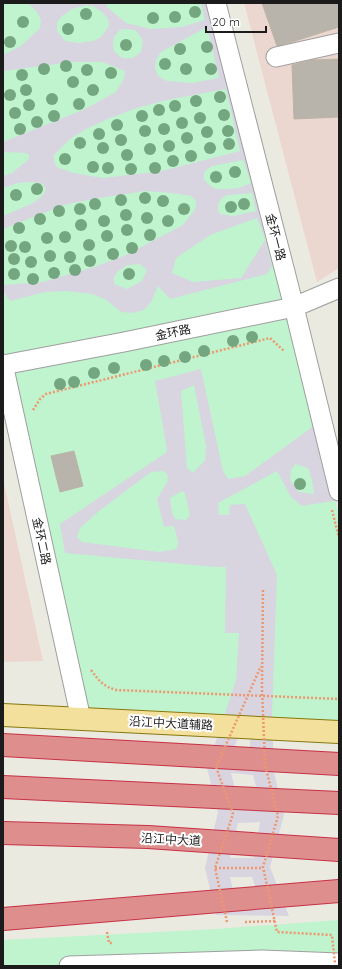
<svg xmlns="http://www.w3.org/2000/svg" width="342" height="969" font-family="Quicksand,'Noto Sans SC',sans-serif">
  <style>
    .commercial { fill: #ecd7d0 }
    .park { fill: #bff4ce }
    .plaza { fill: #d8d5e1; fill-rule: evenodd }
    .building { fill: #b8b3ab; stroke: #bcb4a4 }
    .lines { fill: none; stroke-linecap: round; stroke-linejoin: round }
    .minor-casing { stroke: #9f9f9f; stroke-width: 21 }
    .major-casing { stroke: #86770b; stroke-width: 24 }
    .highway-casing { stroke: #c73045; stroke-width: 24 }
    .path { stroke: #ee976f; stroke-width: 2.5; stroke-dasharray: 2 2; stroke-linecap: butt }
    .minor { stroke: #fff; stroke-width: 19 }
    .major { stroke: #f4e09d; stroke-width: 22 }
    .highway { stroke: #de8f8d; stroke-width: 22 }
    .path-bridge { stroke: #ee976f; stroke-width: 2.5; stroke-dasharray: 2 2; stroke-linecap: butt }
    .tree { fill: #74a67f }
    .labels { text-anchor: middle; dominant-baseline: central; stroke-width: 4; stroke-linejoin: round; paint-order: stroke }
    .street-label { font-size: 12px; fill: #1b1b1b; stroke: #fff }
  </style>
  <rect width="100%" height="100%" fill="#ebeae1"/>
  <path class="commercial" d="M244 3H339V268L317 282Z
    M3 478 43 661 3 662Z"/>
  <path class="park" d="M3 3H207L339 515V721L87 707 3 352Z
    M339 920V966H3V940L216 929Z"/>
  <path class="plaza" d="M28 3H106L107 7 126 23 151 29 181 27 205 20 201 3H206L272 266 267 274 170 299 158 286 151 302 144 310 132 313 121 312 105 299 92 294 66 291 45 292 10 301 3 291V285L43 282 94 267 126 255 183 225 196 208V201L191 196 172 193 145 191 93 199 64 205 3 229V216L33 203 41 197 46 190 43 184 33 182 18 183 3 188V176L12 173 29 159V155L26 153 3 152V142L85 109 116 92 124 79 125 71 102 62H72L3 71V55L21 46 40 28 41 20 37 12ZM86 5 93 6 102 12 108 19 109 26 101 37 93 41 79 43 65 41 57 31V22L62 16 72 9ZM207 27 219 78 192 83 167 81 158 76 155 68 156 60 161 52ZM125 29 135 30 141 37 143 42 141 52 133 58H122L114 51 113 47 114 37 120 30ZM226 89 240 151 162 171 103 178 73 173 57 167 54 162V155L70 139 84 130 110 118 137 108 167 100ZM243 160 251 183 239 188 228 189H215L208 184 203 178 205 171 212 166ZM252 193 256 211 234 216 220 214 218 210V204L221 199 227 195ZM257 218 265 240 241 278 193 282 172 273 176 258 210 235ZM140 264 147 270 142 281 127 289 114 284V277L118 271 128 265Z
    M201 369 223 471 228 479 245 476 322 420 339 500 302 506 291 497 277 471 218 503 219 515H229L230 505 245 504 277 575 272 716 274 772 284 815 270 867 289 916 216 915 205 868 218 812 207 768 236 680 239 633H225L226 567H215L65 553 60 524 167 452 166 444 155 381ZM194 385 206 446 205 460 193 473 187 468 181 391ZM295 464 308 468 312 480 314 494 299 492 290 480 291 470ZM163 471 167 474 168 481 157 499 164 527 174 526 178 541 177 549 159 552 82 542 77 537 80 528 99 511 151 472ZM182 491 185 493 190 515 186 520 175 519 172 513 170 498ZM245 719H250V754L232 753ZM231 773 253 775 260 802 238 801ZM260 822 254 858H230L238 823ZM252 877 257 892 234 895 230 877Z"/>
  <path class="building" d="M262 3H339V27L295 41 277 46Z
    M339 59V117L294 119 292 65 313 60Z
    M74 451 83 486 60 492 51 456Z"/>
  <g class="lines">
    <defs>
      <path id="minor" d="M216 3 294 307 339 491
        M276 57 339 43
        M3 364 81 719
        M3 365 124 342 294 307 339 288
        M69 966 262 960 339 963"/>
      <path id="major" d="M3 715 339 732"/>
      <path id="highway" d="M3 745 339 764
        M3 787 339 803
        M3 833 148 837 339 850
        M3 919 339 891"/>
    </defs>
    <use href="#minor" class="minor-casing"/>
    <use href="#major" class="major-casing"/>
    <use href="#highway" class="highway-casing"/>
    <path class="path" d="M33 410 40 399 46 394 270 338 284 351
      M332 510 339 538
      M91 670C99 681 103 686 116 690L339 699
      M215 868H261
      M245 922 275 921
      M107 932 109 943H112"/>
    <use href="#minor" class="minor"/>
    <use href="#major" class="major"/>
    <use href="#highway" class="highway"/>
    <path class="path-bridge" d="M263 590 262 688 265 765 278 816 263 867 277 932 332 935 335 963
      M227 922 215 868 233 814 216 767 261 666"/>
  </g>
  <g class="tree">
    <circle cx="195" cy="12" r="6"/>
    <circle cx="86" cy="14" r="6"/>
    <circle cx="175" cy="17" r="6"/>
    <circle cx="153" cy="18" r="6"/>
    <circle cx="23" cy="22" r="6"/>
    <circle cx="68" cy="29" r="6"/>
    <circle cx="10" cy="42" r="6"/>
    <circle cx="126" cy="45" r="6"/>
    <circle cx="207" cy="47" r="6"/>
    <circle cx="180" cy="49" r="6"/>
    <circle cx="165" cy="64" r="6"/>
    <circle cx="66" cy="66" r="6"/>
    <circle cx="44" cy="69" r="6"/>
    <circle cx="186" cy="69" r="6"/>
    <circle cx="211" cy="69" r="6"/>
    <circle cx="87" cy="70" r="6"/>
    <circle cx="111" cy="73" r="6"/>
    <circle cx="22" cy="75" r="6"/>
    <circle cx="73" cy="82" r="6"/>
    <circle cx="26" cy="90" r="6"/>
    <circle cx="93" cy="90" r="6"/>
    <circle cx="10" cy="95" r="6"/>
    <circle cx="220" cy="97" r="6"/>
    <circle cx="52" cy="99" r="6"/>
    <circle cx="196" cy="101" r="6"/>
    <circle cx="79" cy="104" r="6"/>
    <circle cx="29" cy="105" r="6"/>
    <circle cx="175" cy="106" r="6"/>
    <circle cx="159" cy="110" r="6"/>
    <circle cx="15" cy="113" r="6"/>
    <circle cx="224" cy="115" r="6"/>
    <circle cx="54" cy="116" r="6"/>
    <circle cx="142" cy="116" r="6"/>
    <circle cx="200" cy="118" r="6"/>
    <circle cx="37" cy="122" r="6"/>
    <circle cx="182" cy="123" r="6"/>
    <circle cx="117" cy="125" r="6"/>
    <circle cx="20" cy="129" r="6"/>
    <circle cx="164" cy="129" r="6"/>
    <circle cx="145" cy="131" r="6"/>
    <circle cx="228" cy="131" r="6"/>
    <circle cx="207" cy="132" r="6"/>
    <circle cx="99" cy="134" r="6"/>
    <circle cx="187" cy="138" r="6"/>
    <circle cx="121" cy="140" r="6"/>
    <circle cx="80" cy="143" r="6"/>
    <circle cx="229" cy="144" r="6"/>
    <circle cx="169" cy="146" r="6"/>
    <circle cx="103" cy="148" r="6"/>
    <circle cx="210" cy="148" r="6"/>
    <circle cx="150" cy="149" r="6"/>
    <circle cx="127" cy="155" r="6"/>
    <circle cx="191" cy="156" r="6"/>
    <circle cx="65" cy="159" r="6"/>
    <circle cx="173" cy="161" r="6"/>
    <circle cx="93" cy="167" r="6"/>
    <circle cx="108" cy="168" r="6"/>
    <circle cx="155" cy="168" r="6"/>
    <circle cx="131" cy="169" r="6"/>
    <circle cx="235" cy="172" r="6"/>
    <circle cx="216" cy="177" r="6"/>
    <circle cx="37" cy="189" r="6"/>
    <circle cx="16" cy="195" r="6"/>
    <circle cx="145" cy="198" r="6"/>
    <circle cx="121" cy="200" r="6"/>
    <circle cx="163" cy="201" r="6"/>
    <circle cx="95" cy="204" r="6"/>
    <circle cx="244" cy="204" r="6"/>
    <circle cx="231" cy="207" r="6"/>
    <circle cx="80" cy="209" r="6"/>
    <circle cx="184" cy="209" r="6"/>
    <circle cx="59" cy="211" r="6"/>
    <circle cx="126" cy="215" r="6"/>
    <circle cx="147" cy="218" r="6"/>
    <circle cx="40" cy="219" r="6"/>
    <circle cx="104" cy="221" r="6"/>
    <circle cx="168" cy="221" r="6"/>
    <circle cx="81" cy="225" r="6"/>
    <circle cx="19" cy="228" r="6"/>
    <circle cx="127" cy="230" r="6"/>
    <circle cx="150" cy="235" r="6"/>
    <circle cx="107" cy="236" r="6"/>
    <circle cx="65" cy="237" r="6"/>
    <circle cx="47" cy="238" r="6"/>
    <circle cx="89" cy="245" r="6"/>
    <circle cx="11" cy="246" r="6"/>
    <circle cx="25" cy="247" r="6"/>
    <circle cx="132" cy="248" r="6"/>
    <circle cx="113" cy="254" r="6"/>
    <circle cx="50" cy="256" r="6"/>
    <circle cx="70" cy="257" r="6"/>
    <circle cx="14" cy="259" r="6"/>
    <circle cx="90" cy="261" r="6"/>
    <circle cx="31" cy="262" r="6"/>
    <circle cx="75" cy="270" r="6"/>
    <circle cx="54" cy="273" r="6"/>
    <circle cx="14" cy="274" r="6"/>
    <circle cx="129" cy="274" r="6"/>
    <circle cx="33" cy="279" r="6"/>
    <circle cx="252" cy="337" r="6"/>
    <circle cx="233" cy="341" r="6"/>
    <circle cx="204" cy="351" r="6"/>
    <circle cx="185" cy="357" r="6"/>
    <circle cx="164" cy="361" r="6"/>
    <circle cx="146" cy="365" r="6"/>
    <circle cx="114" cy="368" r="6"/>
    <circle cx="94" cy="373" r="6"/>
    <circle cx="74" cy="382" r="6"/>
    <circle cx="60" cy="384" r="6"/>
    <circle cx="300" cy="484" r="6"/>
  </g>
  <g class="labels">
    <g class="street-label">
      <text transform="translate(276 237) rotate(76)">金环一路</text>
      <text transform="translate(173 332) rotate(-12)">金环路</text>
      <text transform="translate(42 541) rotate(78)">金环二路</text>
      <text transform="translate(171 723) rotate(3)">沿江中大道辅路</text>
      <text transform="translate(171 839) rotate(3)">沿江中大道</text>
    </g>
  </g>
  <rect width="342" height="969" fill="none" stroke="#1b1b1b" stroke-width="8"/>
  <path d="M206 26v6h60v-6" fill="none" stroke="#1b1b1b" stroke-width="2"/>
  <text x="212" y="26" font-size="12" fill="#1b1b1b" stroke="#ffffff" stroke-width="3" paint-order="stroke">20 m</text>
</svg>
